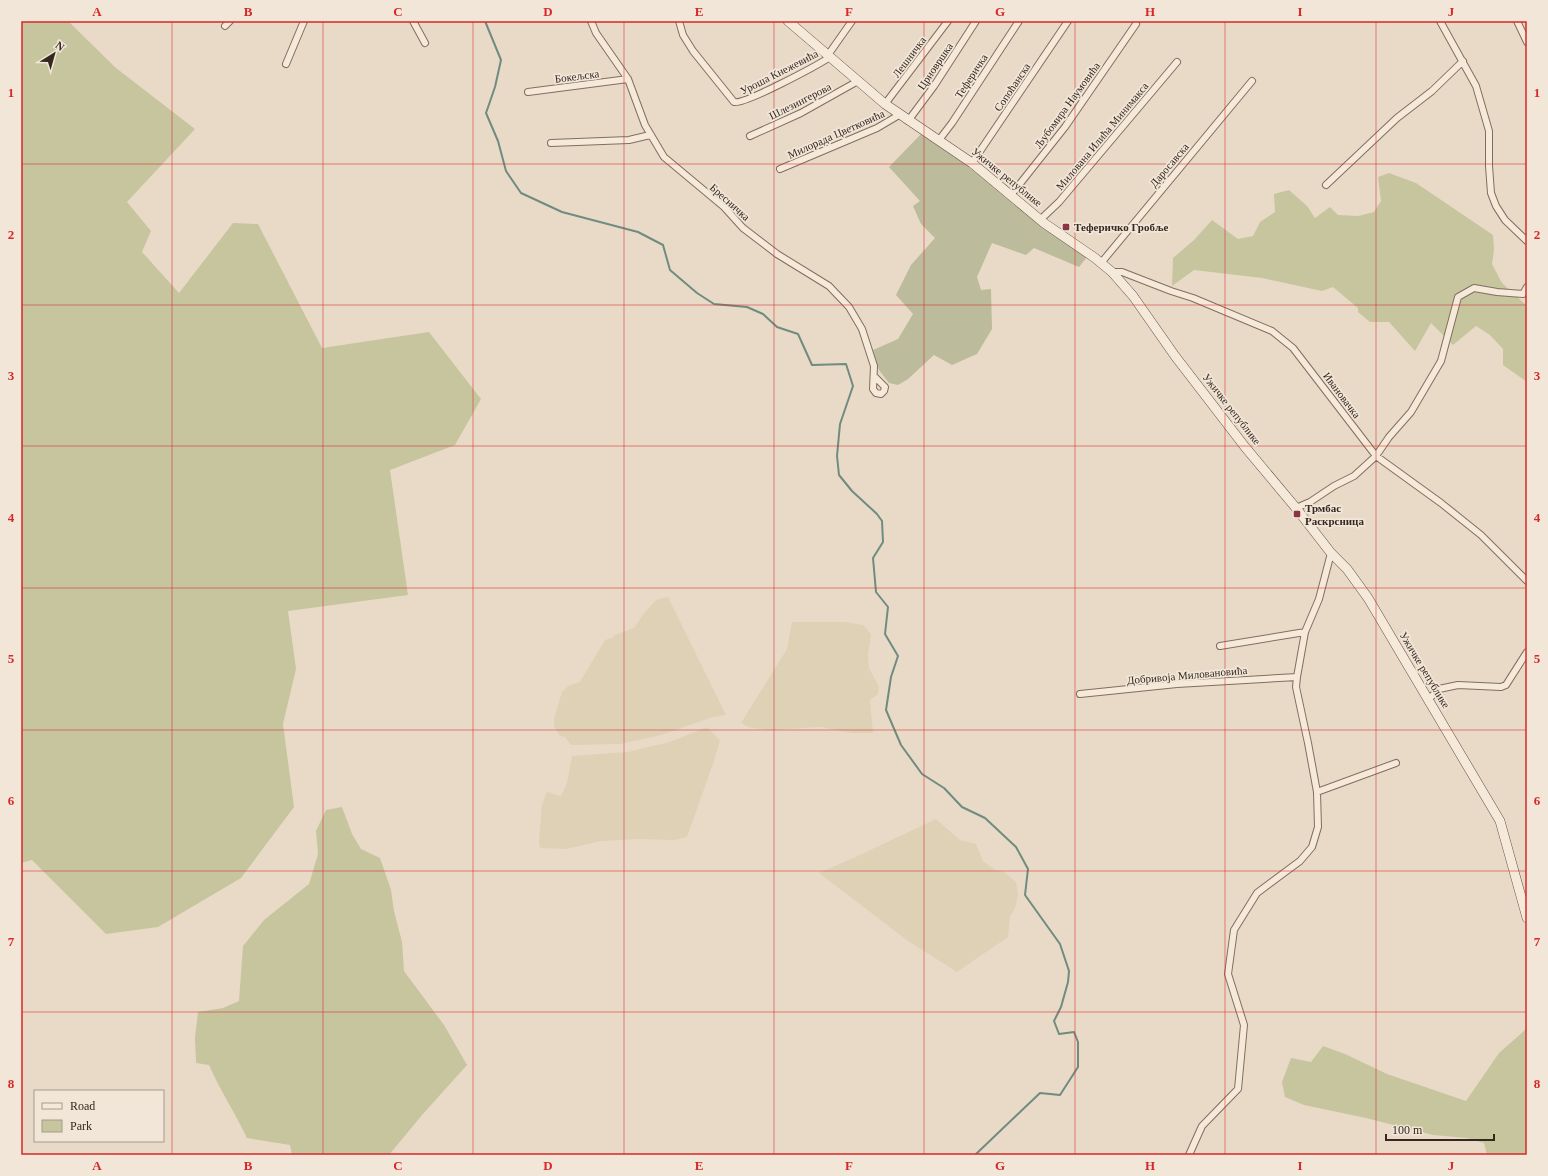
<svg xmlns="http://www.w3.org/2000/svg" width="1548" height="1176" font-family="Georgia,serif">
  <style>
    .farmland { fill: #ded1b6 }
    .green { fill: #c6c59d }
    .cemetery { fill: #bcbb9b }
    .lines { fill: none; stroke-linecap: round; stroke-linejoin: round }
    .stream { stroke: #708b80; stroke-width: 2 }
    .street-casing { stroke: #836d5f; stroke-width: 8 }
    .secondary-casing { stroke: #654e42; stroke-width: 10 }
    .street { stroke: #f5e9da; stroke-width: 6 }
    .secondary { stroke: #f5e9da; stroke-width: 9 }
    .grid { fill: none; stroke: #d62828; stroke-width: 1; stroke-opacity: 0.55 }
    .poi-dot { fill: #8b3644; stroke: #f1e6d7; stroke-width: 1.5 }
    .labels { text-anchor: middle; dominant-baseline: central; stroke-width: 3.5; stroke-linejoin: round; paint-order: stroke }
    .street-label { font-size: 11px; fill: #352821; stroke: #f1e6d7 }
    .poi-label { font-size: 11px; font-weight: bold; fill: #352821; stroke: #f1e6d7; text-anchor: start }
    .neatline { fill: none; stroke: #d62828; stroke-width: 1.5 }
    .grid-label { font-size: 13px; text-anchor: middle; font-weight: bold; fill: #d62828 }
  </style>
  <rect width="100%" height="100%" fill="#e9dac8"/>
  <path class="farmland" d="M668 597 726 715 713 717 661 735 620 744 571 745 565 737 560 736 554 727V718L562 692 568 686 580 682 605 640 612 638 615 635 634 628 644 613 656 600Z
    M792 622H845L863 625 871 634 868 655 869 668 879 687 878 694 870 700 873 733H853L820 727 768 730 748 727 741 723 787 649Z
    M707 727 720 740 714 761 687 837 674 840 639 839 601 841 566 849 540 848 539 842 542 805 547 792 561 796 567 783 572 756 628 752 670 742Z
    M936 819 960 840 976 844 983 861 995 870 1004 872 1016 882 1018 895 1015 908 1010 916 1008 937 957 972 908 941 819 873 860 855Z"/>
  <path class="green" d="M21 21H68L116 68 195 129 127 202 151 231 142 252 179 293 233 223 258 224 322 348 429 332 481 399 455 445 390 470 408 595 288 611 296 669 283 724 294 807 241 878 158 927 106 934 32 860 21 863Z
    M1389 173 1416 183 1493 235 1494 250 1492 264 1502 283 1527 306V382L1503 365V349L1490 335 1476 326 1453 345 1431 323 1415 351 1389 322H1370L1358 312V308L1333 287 1322 291 1262 278 1194 270 1172 286 1173 258 1194 240 1212 220 1238 239 1253 236 1260 222 1275 212 1274 194 1289 190 1307 206 1315 218 1330 207 1338 215 1358 216 1374 212 1381 201 1378 177Z
    M342 807 352 834 361 849 380 858 391 890 394 911 402 942 404 971 444 1025 467 1065 422 1115 389 1155H292L290 1145 247 1138C235 1113 220 1090 209 1065L196 1063 195 1038 198 1012 223 1008 239 1001 243 946 264 920 309 884 318 854 316 831 326 810Z
    M1527 1026V1155H1487L1484 1143 1467 1138 1433 1135 1366 1118 1304 1105 1285 1097 1282 1082 1291 1058 1311 1062 1323 1046 1345 1054 1387 1074 1466 1101 1499 1053 1524 1031Z"/>
  <path class="cemetery" d="M921 134 940 145 1087 257 1079 267 1034 248 1026 255 992 243 977 277 981 290 991 289 992 329 977 354 952 365 934 355 908 379 898 385 889 383 879 370 873 350 898 339 913 314 896 295 911 265 935 238 921 224 913 206 920 201 889 167Z"/>
  <g class="lines">
    <path class="stream" d="M485 21 501 60 495 87 486 113 498 141 506 171 521 193 562 212 638 232 663 245 670 270 697 293 714 304 747 307 763 314 777 327 798 334 812 365 846 364 853 386 840 424 837 456 839 475 852 491 877 514 882 521 883 542 873 558 876 592 888 607 885 634 898 656 891 677 886 710 901 745 922 774 944 788 962 807 985 818 1016 847 1028 869 1025 895 1060 944 1069 971 1068 982 1061 1007 1054 1021 1059 1034 1074 1032 1078 1042V1067L1060 1095 1040 1093 975 1155"/>
    <defs>
      <path id="street" d="M413 21 425 43
        M591 21 596 33 628 79 645 125 664 157 724 207 743 228 777 254 829 286 849 307 862 329 874 366 873 389 876 393 881 394 884 391 885 387 874 376
        M679 21 683 35 693 51 734 102C744 105 818 65 830 57
        M1440 21 1476 86 1489 131V166L1491 193 1496 206 1505 220 1527 241
        M1517 21 1527 42
        M225 26 230 21
        M828 55 852 21
        M286 64 304 21
        M528 92 628 79
        M885 104 948 21
        M908 121 934 86 976 21
        M750 136 801 113 858 81
        M939 140 952 123 1019 21
        M551 143 629 140 650 135
        M972 163 1068 21
        M780 169 877 128 899 115
        M1326 185 1397 118 1432 91 1463 61
        M1011 195 1065 127 1136 24
        M1040 220 1059 202 1177 62
        M1101 263 1252 81
        M1112 272H1122L1171 291 1193 298 1272 331 1293 348 1376 456 1441 503 1481 535 1527 581
        M1296 508 1310 502 1334 486 1354 476 1376 456 1389 437 1411 412 1441 361 1458 297 1474 288 1497 292 1523 294 1527 287
        M1220 646 1305 632
        M1080 694 1177 684 1297 677
        M1429 699 1439 689 1458 685 1501 687 1506 685 1527 652
        M1317 792 1396 763
        M1189 1155 1202 1126 1238 1089 1244 1025 1228 974 1234 930 1257 893 1300 861 1312 847 1318 827 1317 792 1308 743 1296 687 1297 677 1305 632 1319 599 1331 553"/>
      <path id="secondary" d="M788 21 885 104 972 163 1044 223 1095 258 1112 272 1133 296 1175 356 1245 447 1296 508 1331 553 1347 569 1368 598 1500 821 1527 918"/>
    </defs>
    <use href="#street" class="street-casing"/>
    <use href="#secondary" class="secondary-casing"/>
    <use href="#street" class="street"/>
    <use href="#secondary" class="secondary"/>
  </g>
  <path class="grid" d="M172 21V1155M323 21V1155M473 21V1155M624 21V1155M774 21V1155M924 21V1155M1075 21V1155M1225 21V1155M1376 21V1155M21 164H1527M21 305H1527M21 446H1527M21 588H1527M21 730H1527M21 871H1527M21 1012H1527"/>
  <g class="poi-dot">
    <rect x="1062" y="223" width="8" height="8" rx="2"/>
    <rect x="1293" y="510" width="8" height="8" rx="2"/>
  </g>
  <g class="labels">
    <g class="street-label">
      <text transform="translate(909 57) rotate(-53)">Лешничка</text>
      <text transform="translate(935 66) rotate(-56)">Црновршка</text>
      <text transform="translate(779 72) rotate(-27)">Уроша Кнежевића</text>
      <text transform="translate(577 76) rotate(-7)">Бокељска</text>
      <text transform="translate(971 76) rotate(-57)">Теферичка</text>
      <text transform="translate(1012 87) rotate(-56)">Сопоћанска</text>
      <text transform="translate(800 101) rotate(-27)">Шлезингерова</text>
      <text transform="translate(1067 105) rotate(-54)">Љубомира Наумовића</text>
      <text transform="translate(836 134) rotate(-24)">Милорада Цветковића</text>
      <text transform="translate(1102 136) rotate(-50)">Милована Илића Минимакса</text>
      <text transform="translate(1169 165) rotate(-50)">Даросавска</text>
      <text transform="translate(1007 177) rotate(39)">Ужичке републике</text>
      <text transform="translate(730 202) rotate(42)">Бресничка</text>
      <text transform="translate(1342 395) rotate(53)">Ивановачка</text>
      <text transform="translate(1232 409) rotate(52)">Ужичке републике</text>
      <text transform="translate(1425 670) rotate(59)">Ужичке републике</text>
      <text transform="translate(1187 675) rotate(-5)">Добривоја Миловановића</text>
    </g>
    <g class="poi-label">
      <text x="1074" y="227">Теферичко Гробље</text>
      <text x="1305" y="508">Трмбас<tspan x="1305" dy="13">Раскрсница</tspan></text>
    </g>
  </g>
  <rect width="1548" height="1176" fill="none" stroke="#f1e6d7" stroke-width="44"/>
  <rect x="34" y="1090" width="130" height="52" fill="#f1e6d7" stroke="#a69a8e"/>
  <rect x="42" y="1103" width="20" height="6" fill="#f5e9da" stroke="#a69a8e"/>
  <text x="70" y="1110" font-size="12" fill="#352821">Road</text>
  <rect x="42" y="1120" width="20" height="12" fill="#c6c59d" stroke="#a69a8e"/>
  <text x="70" y="1130" font-size="12" fill="#352821">Park</text>
  <g transform="translate(54 54) rotate(37)" stroke="#f1e6d7" stroke-width="3" paint-order="stroke">
  <path d="M0-3L7 15L0 10L-7 15Z" fill="#352821"/>
  <text y="-6" font-size="11" font-weight="bold" text-anchor="middle" fill="#352821">N</text>
  </g>
  <path d="M1386 1134v6h108v-6" fill="none" stroke="#352821" stroke-width="2"/>
  <text x="1392" y="1134" font-size="12" fill="#352821" stroke="#f1e6d7" stroke-width="3" paint-order="stroke">100 m</text>
  <rect x="22" y="22" width="1504" height="1132" class="neatline"/>
  <g class="grid-label">
    <text x="97" y="16">A</text>
    <text x="248" y="16">B</text>
    <text x="398" y="16">C</text>
    <text x="548" y="16">D</text>
    <text x="699" y="16">E</text>
    <text x="849" y="16">F</text>
    <text x="1000" y="16">G</text>
    <text x="1150" y="16">H</text>
    <text x="1300" y="16">I</text>
    <text x="1451" y="16">J</text>
    <text x="11" y="97">1</text>
    <text x="1537" y="97">1</text>
    <text x="11" y="239">2</text>
    <text x="1537" y="239">2</text>
    <text x="11" y="380">3</text>
    <text x="1537" y="380">3</text>
    <text x="11" y="522">4</text>
    <text x="1537" y="522">4</text>
    <text x="11" y="663">5</text>
    <text x="1537" y="663">5</text>
    <text x="11" y="805">6</text>
    <text x="1537" y="805">6</text>
    <text x="11" y="946">7</text>
    <text x="1537" y="946">7</text>
    <text x="11" y="1088">8</text>
    <text x="1537" y="1088">8</text>
    <text x="97" y="1170">A</text>
    <text x="248" y="1170">B</text>
    <text x="398" y="1170">C</text>
    <text x="548" y="1170">D</text>
    <text x="699" y="1170">E</text>
    <text x="849" y="1170">F</text>
    <text x="1000" y="1170">G</text>
    <text x="1150" y="1170">H</text>
    <text x="1300" y="1170">I</text>
    <text x="1451" y="1170">J</text>
  </g>
</svg>
